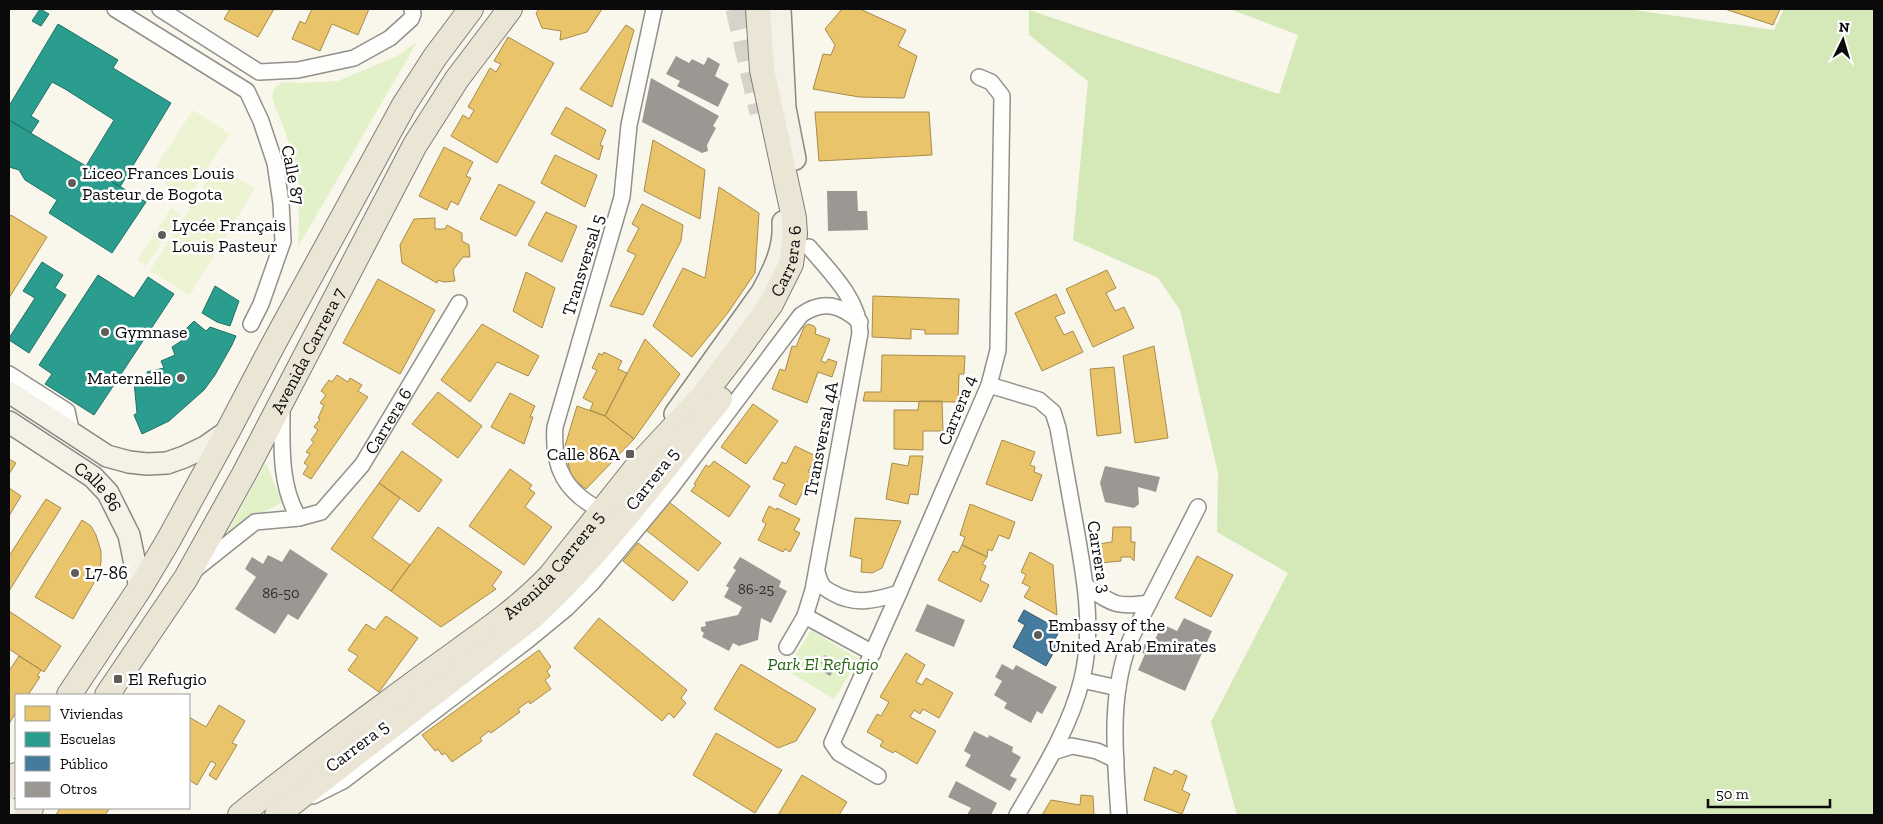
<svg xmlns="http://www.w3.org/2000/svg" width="1883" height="824" font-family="'Zilla Slab',serif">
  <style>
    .green { fill: #e3f1c9 }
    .forest { fill: #d4e9b7 }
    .pitch { fill: #edf4d3 }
    .homes { fill: #e9c46a; stroke: #a68c4d }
    .schools { fill: #2a9d8f; stroke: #207167 }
    .public { fill: #457b9d; stroke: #335971 }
    .building { fill: #9b9893 }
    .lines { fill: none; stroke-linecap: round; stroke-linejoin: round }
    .secondary-tunnel { stroke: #d5d3ca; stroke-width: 21; stroke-dasharray: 21 11; stroke-linecap: butt }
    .street-casing { stroke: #92908c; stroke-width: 18 }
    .secondary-casing { stroke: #888782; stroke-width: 24 }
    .primary-casing { stroke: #7f7e79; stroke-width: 26 }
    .street { stroke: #fefefc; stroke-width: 15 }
    .secondary { stroke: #f4f2e6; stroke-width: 21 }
    .primary { stroke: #ebe5d5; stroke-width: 24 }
    .poi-dot { fill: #5e5d59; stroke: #fff; stroke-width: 2 }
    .labels { text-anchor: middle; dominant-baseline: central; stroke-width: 5; stroke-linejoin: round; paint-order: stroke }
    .number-label { font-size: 15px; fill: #2e2e2c }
    .poi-label { font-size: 18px; fill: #0a0a0a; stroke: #fff; text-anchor: start }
    .street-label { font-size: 18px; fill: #0a0a0a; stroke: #fff }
    .park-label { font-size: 18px; font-style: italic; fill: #2a6615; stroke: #fff }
  </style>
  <rect width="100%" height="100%" fill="#f9f6ec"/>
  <path class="green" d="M417 42 298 247 299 225 298 178 285 131 274 104 272 96 275 87 283 82 300 83 338 81 397 56Z
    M266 463 282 502 227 533Z
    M811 630 859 659 834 699 786 670Z"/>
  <path class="forest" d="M1230 9H1627L1774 30 1784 9H1874V815H1237L1211 722 1288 573 1217 532 1218 473 1180 310 1158 278 1073 240 1088 81 1029 35V10L1279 94 1298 35Z"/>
  <path class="pitch" d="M193 110 230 134 188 198 151 174Z
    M217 166 255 188 190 295 150 271Z
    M171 208 180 214 146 266 137 260Z"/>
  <path class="homes" d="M230 9H274L258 37 224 19Z
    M312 9H369L358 35 332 24 320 51 292 39 300 21 305 24Z
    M539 9H602L587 32 560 40 561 31 542 28 536 13Z
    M842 9H860L906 30 898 46 917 56 904 98 859 97 813 89 823 54 831 55 835 45 825 29Z
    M1725 9H1780L1773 25Z
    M626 25 634 30 612 107 580 89Z
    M508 37 554 63 497 163 451 136 463 115 469 119 474 110 468 107 490 68 496 72 501 64 494 61Z
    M566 107 606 130 600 145 603 146 599 160 551 134Z
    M815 112H929L932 155 819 161Z
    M653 140 705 170 700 219 644 191Z
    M444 147 473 162 466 176 471 178 458 205 451 201 447 210 419 196Z
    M555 155 597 175 585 207 541 183Z
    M499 184 535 202 516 236 480 219Z
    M719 187 759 213 755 273 727 314 692 357 653 326 683 268 705 278Z
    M642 204 683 225 681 241 643 315 610 306 636 255 627 251 639 228 632 224Z
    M546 212 577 226 562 262 528 245Z
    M11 215 47 237 9 298V218Z
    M435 218V229H445L447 225 462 233V241L469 245 470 257H463L453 270 455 281 444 282 438 280 437 283 402 263 400 245 414 219Z
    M1107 270 1116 288 1106 293 1115 311 1124 307 1134 328 1093 347 1066 289Z
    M526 272 555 288 542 328 513 311Z
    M378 279 435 310 400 374 343 343Z
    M1056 294 1065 313 1055 317 1064 335 1073 331 1083 352 1042 371 1015 313Z
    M873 296 959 299 958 334H925V330L911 329V339L872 337Z
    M482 324 539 356 528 376 497 362 470 402 441 380Z
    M808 324 814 326 816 329 815 334 830 339 821 361 826 363 828 359 837 362 832 377 818 372 807 403 772 389 780 369 785 371 792 346 796 347 804 327Z
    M645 339 680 374 634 439 605 416Z
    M1154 346 1168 438 1135 443 1123 356Z
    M604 352 622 361 618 369 627 373 605 416 590 410 593 403 583 398 597 370 592 368 599 353 602 355Z
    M882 355 965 356 964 374H959L958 402 863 401 865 392H881Z
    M1114 367 1121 433 1097 436 1090 369Z
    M337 375 348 382 350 378 362 385 358 391 368 397 311 479 303 474 308 466 304 463 310 454 306 452 314 442 311 440 318 430 314 427 320 419 318 418 324 405 320 403 326 395 321 391 329 380 332 382Z
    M438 392 482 426 458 458 412 424Z
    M510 393 535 406 530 417H533L524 444 491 427Z
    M919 401H942L943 431H923V450L894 449V410H918Z
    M753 404 778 421 746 464 721 447Z
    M577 406 605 416 634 439 586 489 571 477 565 446Z
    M1002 440 1035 452 1030 465 1035 467 1034 472 1042 475 1032 501 986 484Z
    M795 446 816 456 808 472 812 473 796 505 779 496 785 484 773 479 782 462 786 464Z
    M402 451 442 480 419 512 379 483Z
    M910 456H923L918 495 910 494 908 504 886 499 892 463 908 466Z
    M9 459 16 463 9 474Z
    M714 461 750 486 729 517 691 491 696 485 694 484 706 465 709 467Z
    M510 469 532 485 529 489 535 493 525 507 552 527 524 565 469 526Z
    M379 483 400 498 372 538 410 565 391 591 331 549Z
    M9 488 21 496 9 516Z
    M46 499 61 508 9 591V556Z
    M669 502 721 543 698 571 646 530Z
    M970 504 1015 522 1009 539 999 535 992 551 988 549 987 557 962 545 965 537 960 535Z
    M769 506 776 510 777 508 800 519 794 530 800 533 790 552 785 549 783 552 758 540 766 524 762 521Z
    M855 518 901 521 882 568 872 573 861 572 862 559 850 556Z
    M82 520 91 526 96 535 101 551V562L98 576 73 619 35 597Z
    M438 527 502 572 492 586 496 589 441 627 391 591Z
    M1113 527H1131V542H1135L1134 561 1130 557H1121V561L1100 563 1098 544 1112 542Z
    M638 543 688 582 673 601 623 561Z
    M962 545 987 557 982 564 986 566 980 580 989 585 981 602 938 580 953 551 958 553Z
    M1030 552 1053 565 1057 615 1024 597 1030 587 1022 583 1026 575 1021 572Z
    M1197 556 1233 575 1211 617 1175 598Z
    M9 611 61 646 44 672 9 649Z
    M386 616 418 638 379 692 348 670 358 656 348 650 366 624 375 630Z
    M599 618 687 690 681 698 686 703 674 718 669 713 662 721 574 648Z
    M539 650 551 667 547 671 550 676 545 680 551 689 530 704 529 701 518 709 520 712 491 733 489 731 480 738 482 741 452 762 445 753 442 755 438 749 435 751 422 735Z
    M906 653 925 665 916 682 922 685 926 678 953 693 939 718 923 709 920 714 914 710 910 717 936 731 917 764 895 751 893 753 880 746 883 741 867 732 877 714 881 716 889 702 880 697Z
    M19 656 41 670 37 676 40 677 28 695H16V712L9 724V671Z
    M741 664 816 709 796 741 778 748 714 709Z
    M219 705 245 721 232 743 237 745 216 780 209 775 216 764 211 761 197 785 189 780V717L206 727Z
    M716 733 782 770 755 813 693 775Z
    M1154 767 1172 775 1175 770 1187 776 1182 790 1190 794 1182 814 1144 800Z
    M802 775 847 802 839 815H778Z
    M1081 795 1093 796 1094 815H1042L1051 800 1080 805Z
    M60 808H110L105 815H56Z"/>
  <path class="schools" d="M40 9 49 14 41 26 32 21Z
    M58 24 118 60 113 68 171 103 120 187 86 166 114 120 65 89 52 82 31 116 39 121 31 133 9 120V106Z
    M9 120 146 202 112 253 49 213 57 200 25 180 19 170 9 167Z
    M42 262 63 275 55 288 66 295 29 353 9 340V338L35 298 23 291Z
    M98 275 134 298 148 277 174 294 94 415 45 384 52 374 39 365Z
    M215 286 239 301 230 326 217 322 202 313Z
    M194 321 206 331 210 327 236 336 232 345 215 375 204 390 169 421 142 434 134 415 137 413 134 382 149 380 147 372 164 368 161 361 175 355 172 347 186 338 182 333Z"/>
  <path class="public" d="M1024 610 1060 630 1054 641 1059 643 1046 666 1013 647 1025 625 1018 621Z"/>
  <path class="building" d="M676 56 689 63 692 59 704 65 708 57 720 64 715 76 729 84 718 107 677 86 680 81 666 74Z
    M651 78 719 116 713 126 716 128 707 145 708 151 702 153 642 122Z
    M827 191H857L858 211H867L868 230 828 231Z
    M1105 466 1160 477 1156 492 1138 487 1139 504 1134 508 1105 502 1100 483Z
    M290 549 328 574 298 620 288 614 275 634 235 609 256 577 245 569 252 557 263 564 268 555 282 562Z
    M740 557 781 581 779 587 787 591 771 623 761 618 758 640 739 646 733 643 729 651 702 637 704 633 701 631V627L706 626 705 622 738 615 742 607 724 597 729 588 726 586 736 570 733 568Z
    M927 604 965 620 954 647 915 631Z
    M1184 618 1212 631 1185 691 1138 670 1145 654 1141 652 1147 639 1154 642 1162 624 1177 631Z
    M825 655 838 664 830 676 822 671 826 666 821 663Z
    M1002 664 1013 670 1016 665 1057 687 1042 714 1037 711 1031 723 1004 708 1007 703 994 695 1002 681 995 677Z
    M974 731 988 738 989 735 1013 747 1012 752 1021 757 1010 776 1017 779 1010 791 965 766 971 755 964 751Z
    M956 781 997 803 991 815H967L971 808 948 797Z"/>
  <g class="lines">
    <path class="secondary-tunnel" d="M736 9 760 113"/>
    <defs>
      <g id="street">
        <path d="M115 9 247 91 261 121 275 163 281 203 283 241 261 304 251 324"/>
        <path d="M160 9 259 72 298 70 354 58 390 38 411 19 413 14 412 9"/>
        <path d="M9 374 67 411 72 434"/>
        <path d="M989 385 1039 400 1053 412 1058 428C1064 462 1070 495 1076 529 1085 579 1094 629 1082 679 1070 728 1042 772 1017 815"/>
        <path d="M282 407C282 444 279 486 299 518"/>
        <path d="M602 511C565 492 552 468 555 427L622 197 629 125 654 9"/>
        <path id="s1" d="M196 569 255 522 299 518 321 512 362 465 459 303"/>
        <path d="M817 572C818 575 819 580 821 583 823 588 829 591 833 593 855 606 877 600 899 593"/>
        <path d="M1086 586C1113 604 1116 608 1149 603"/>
        <path d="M805 616 873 653"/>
        <path d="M787 647 805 616 813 590 860 333C859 299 830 272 809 247"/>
        <path d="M1082 680 1118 688"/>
        <path d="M1053 752 1072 746 1097 751 1116 760"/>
        <path d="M878 776 839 753 832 743 899 593 989 385 998 350 1002 96 991 82 979 77"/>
        <path d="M313 796 343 781 528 640 567 608 592 583 670 489 801 315C823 299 841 305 860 322"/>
        <path d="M1119 815C1115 756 1108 692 1132 636L1198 507"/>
      </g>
      <g id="secondary">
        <path d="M780 9 785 108 795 159"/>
        <path d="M9 392 107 456 129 462 147 464 167 463 184 457 205 447 228 431"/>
        <path d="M675 414 762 292C774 270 785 248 783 222"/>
        <path id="s2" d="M9 422 93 477 108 493 129 535 140 588"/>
        <path d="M9 808 19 815"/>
      </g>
      <g id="primary">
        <path d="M69 695 140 588 168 541 228 431 274 343 404 105 435 57 471 9"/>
        <path id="s3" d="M107 695 186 578 244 474 415 145 457 79 510 9"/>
        <path d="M9 787 16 775"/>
        <path d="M26 815 31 808"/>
        <path id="s4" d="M240 815C300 766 363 721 425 675 468 643 513 615 550 576L636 468 701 398 735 354 771 304 791 264 795 234 794 218 762 70 758 9"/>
        <path d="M277 815 530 619C602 554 659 474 720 399"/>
      </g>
    </defs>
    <use href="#street" class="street-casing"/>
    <use href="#secondary" class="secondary-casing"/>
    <use href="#primary" class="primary-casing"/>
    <use href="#street" class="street"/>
    <use href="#secondary" class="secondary"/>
    <use href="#primary" class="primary"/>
  </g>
  <g class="poi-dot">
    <circle cx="72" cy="183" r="5"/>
    <circle cx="162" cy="235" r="5"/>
    <circle cx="105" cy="332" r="5"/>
    <circle cx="181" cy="378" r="5"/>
    <rect x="625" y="449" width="10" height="10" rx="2.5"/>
    <circle cx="75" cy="573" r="5"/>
    <circle cx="1038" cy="635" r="5"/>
    <rect x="113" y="674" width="10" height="10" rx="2.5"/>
  </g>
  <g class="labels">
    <g class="number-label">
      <text x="756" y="589">86-25</text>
      <text x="281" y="593">86-50</text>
    </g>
    <g class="poi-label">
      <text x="82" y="173">Liceo Frances Louis<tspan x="82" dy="21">Pasteur de Bogota</tspan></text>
      <text x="172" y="225">Lycée Français<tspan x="172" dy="21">Louis Pasteur</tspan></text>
      <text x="115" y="332">Gymnase</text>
      <text x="171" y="378" text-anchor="end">Maternelle</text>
      <text x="620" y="454" text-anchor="end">Calle 86A</text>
      <text x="85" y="573">L7-86</text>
      <text x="1048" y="625">Embassy of the<tspan x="1048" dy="21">United Arab Emirates</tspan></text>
      <text x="128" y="679">El Refugio</text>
    </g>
    <g class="street-label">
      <text transform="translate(293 175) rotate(79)">Calle 87</text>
      <text stroke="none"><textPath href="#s4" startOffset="789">Carrera 6</textPath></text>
      <text transform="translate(583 265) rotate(-73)">Transversal 5</text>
      <text stroke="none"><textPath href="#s3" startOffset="399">Avenida Carrera 7</textPath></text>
      <text transform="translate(957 410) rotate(-68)">Carrera 4</text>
      <text stroke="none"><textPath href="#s1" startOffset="256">Carrera 6</textPath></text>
      <text transform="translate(821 439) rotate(-79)">Transversal 4A</text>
      <text transform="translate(652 479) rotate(-52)">Carrera 5</text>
      <text stroke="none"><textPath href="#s2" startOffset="111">Calle 86</textPath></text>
      <text transform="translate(1099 557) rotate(81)">Carrera 3</text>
      <text stroke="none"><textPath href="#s4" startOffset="402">Avenida Carrera 5</textPath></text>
      <text transform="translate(357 746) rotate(-37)">Carrera 5</text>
    </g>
    <g class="park-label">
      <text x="823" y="664">Park El Refugio</text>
    </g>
  </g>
  <rect width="1883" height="824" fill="none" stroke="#0a0a0a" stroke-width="20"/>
  <rect x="15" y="694" width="175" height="115" fill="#ffffff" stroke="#9d9d9d"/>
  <rect x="25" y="706" width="25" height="15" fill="#e9c46a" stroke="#9d9d9d"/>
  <text x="60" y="719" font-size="15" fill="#0a0a0a">Viviendas</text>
  <rect x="25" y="732" width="25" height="15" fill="#2a9d8f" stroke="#9d9d9d"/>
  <text x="60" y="744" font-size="15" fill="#0a0a0a">Escuelas</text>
  <rect x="25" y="756" width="25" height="15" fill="#457b9d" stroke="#9d9d9d"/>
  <text x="60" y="769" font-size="15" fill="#0a0a0a">Público</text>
  <rect x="25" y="782" width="25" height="15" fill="#9b9893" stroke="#9d9d9d"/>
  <text x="60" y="794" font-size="15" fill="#0a0a0a">Otros</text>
  <g transform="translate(1843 40) rotate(5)" stroke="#ffffff" stroke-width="4" paint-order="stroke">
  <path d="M0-4L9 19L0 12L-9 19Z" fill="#0a0a0a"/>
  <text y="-8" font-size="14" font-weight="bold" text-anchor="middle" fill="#0a0a0a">N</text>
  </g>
  <path d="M1708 799v8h122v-8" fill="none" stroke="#0a0a0a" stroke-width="2.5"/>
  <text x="1716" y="799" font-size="15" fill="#0a0a0a" stroke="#ffffff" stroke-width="4" paint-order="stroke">50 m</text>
</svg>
